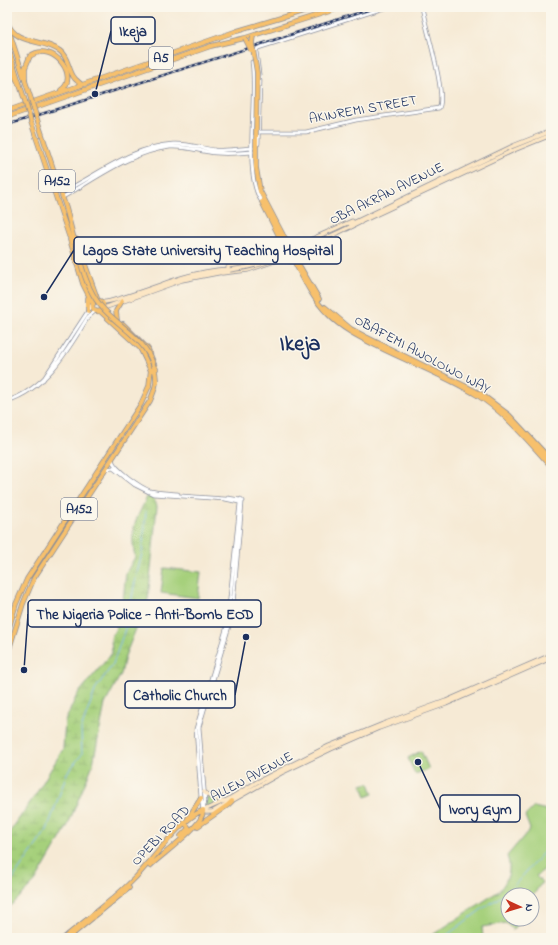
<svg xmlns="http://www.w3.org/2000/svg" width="558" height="945" font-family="'Indie Flower',sans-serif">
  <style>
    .green { fill: #a6d07c; stroke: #60806d }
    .wetland { fill: url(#wetland-marsh); stroke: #60806d }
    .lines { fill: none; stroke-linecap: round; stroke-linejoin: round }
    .stream { stroke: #84bbf4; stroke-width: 1 }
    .tertiary-casing { stroke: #888c9a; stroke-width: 4.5 }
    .secondary-casing { stroke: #888c9a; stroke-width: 5 }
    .primary-casing { stroke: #888c9a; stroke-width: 5.5 }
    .trunk-casing { stroke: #888c9a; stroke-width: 5.5 }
    .tertiary { stroke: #fff; stroke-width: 3 }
    .secondary { stroke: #fce6c4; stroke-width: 3.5 }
    .primary { stroke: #f7c06c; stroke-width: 4 }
    .trunk { stroke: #f7c06c; stroke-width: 4 }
    .rail-casing { stroke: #1b2f5e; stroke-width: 2.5 }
    .rail { stroke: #fbf7ec; stroke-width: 1; stroke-dasharray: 3; stroke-linecap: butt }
    .secondary-bridge-casing { stroke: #888c9a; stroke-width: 5; stroke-linecap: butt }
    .primary-bridge-casing { stroke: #888c9a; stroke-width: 5.5; stroke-linecap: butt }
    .secondary-bridge { stroke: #fce6c4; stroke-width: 3.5 }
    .primary-bridge { stroke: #f7c06c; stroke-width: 4 }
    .labels { text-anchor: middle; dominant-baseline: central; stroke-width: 3; stroke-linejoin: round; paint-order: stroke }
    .shield { fill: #fbf7ec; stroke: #5e6b89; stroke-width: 1 }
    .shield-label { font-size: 13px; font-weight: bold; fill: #1b2f5e }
    .street-label { font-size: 14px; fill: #1b2f5e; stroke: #fbf7ec }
    .town-label { font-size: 22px; font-weight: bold; fill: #1b2f5e; stroke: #fbf7ec }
    .leader { fill: none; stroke: #1b2f5e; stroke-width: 1.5 }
    .callout-dot { fill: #1b2f5e; stroke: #fbf7ec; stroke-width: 1.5 }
    .callout { fill: #fbf7ec; stroke: #1b2f5e; stroke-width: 1.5 }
    .callout-label { font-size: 15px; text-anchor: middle; font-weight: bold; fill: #1b2f5e }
  </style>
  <defs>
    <pattern id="wetland-marsh" width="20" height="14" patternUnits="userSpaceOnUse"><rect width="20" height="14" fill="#a6d07c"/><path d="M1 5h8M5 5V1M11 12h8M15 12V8" fill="none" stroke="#8eb36e"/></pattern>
  </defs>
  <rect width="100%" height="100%" fill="#fbf7ec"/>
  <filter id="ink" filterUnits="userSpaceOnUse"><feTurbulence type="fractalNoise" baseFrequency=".025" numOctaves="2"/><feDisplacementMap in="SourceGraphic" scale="8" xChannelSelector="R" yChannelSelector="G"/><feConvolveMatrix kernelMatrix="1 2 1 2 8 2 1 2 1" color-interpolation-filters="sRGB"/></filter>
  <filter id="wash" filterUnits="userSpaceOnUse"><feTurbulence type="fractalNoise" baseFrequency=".012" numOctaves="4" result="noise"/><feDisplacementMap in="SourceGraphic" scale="16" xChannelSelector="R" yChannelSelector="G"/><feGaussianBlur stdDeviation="0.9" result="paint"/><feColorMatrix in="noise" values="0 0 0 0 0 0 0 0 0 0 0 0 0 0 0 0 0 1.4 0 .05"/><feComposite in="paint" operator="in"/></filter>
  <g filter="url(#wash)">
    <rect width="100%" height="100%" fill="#f6ead5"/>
    <path class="green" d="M164 568 201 572 198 598 161 593Z
      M421 751 429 769 415 774 408 758Z
      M369 783 373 794 366 797 362 785Z
      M206 797 218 801V802L205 809Z
      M534 807 551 811V864L536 876 542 882 532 897V895H508V919H522L513 930 506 923 482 927 483 938H428L499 891C508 880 512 870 507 856L530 829 525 816Z"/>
    <path class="wetland" d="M147 497H153L157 506 148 599 125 656 121 674 105 704 93 764 67 827 35 882 7 910V836L36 794 63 749 65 721 77 695 112 653 111 638 121 617 126 573 135 557C129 529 135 522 147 497Z"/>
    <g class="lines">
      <path class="stream" d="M7 887 47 830 67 773 82 754 81 729 96 688 113 664 128 620 134 586 142 553 146 511
        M443 938 482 909 509 891 543 853 551 838"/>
    </g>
  </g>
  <g filter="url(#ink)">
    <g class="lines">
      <defs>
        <path id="tertiary" d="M256 60 252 62C258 99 242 175 262 202
          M259 132H306L356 120 439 108C447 94 425 26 422 7
          M258 144 260 81 256 51 258 48 387 7
          M61 193C98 175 131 147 173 144 187 143 201 148 215 150 228 151 240 149 252 148
          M63 197C97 178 130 152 170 147 184 146 196 150 209 152 223 155 238 153 252 152
          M43 380 92 305
          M7 401C46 389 68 350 88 317L95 311
          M112 460C115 470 140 487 150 491 159 493 169 493 178 494
          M106 469 113 468 135 485 153 494 225 499 239 502
          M228 498 240 500
          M241 499 243 501 241 503 239 502Z
          M203 810 201 798 196 729 227 626 240 503
          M203 810 205 801 199 727 229 626 233 604 242 503"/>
        <path id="secondary" d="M360 222 514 150 551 135
          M349 225 513 146 551 131
          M347 229 361 222
          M299 245 352 221
          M298 253 307 248
          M228 267 260 261 282 252
          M222 273 248 270 284 258
          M102 302C111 304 167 282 181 278 197 273 213 270 230 269
          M104 308 182 280 223 272
          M204 792 212 798 225 801
          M203 810 206 812H212L281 773 331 749 379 728 446 704 551 658
          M204 810 229 799 257 782 329 746 383 724 446 701 551 655"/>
        <path id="primary" d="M7 25 31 99
          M7 44 25 101
          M37 119 66 208 75 243
          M31 122 69 236 73 243
          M256 135V167L260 191 283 235 290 245 294 247
          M262 202 286 250
          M76 239 97 298
          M70 240 83 284 93 304
          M293 245 302 244
          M279 253 284 248V246
          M298 255 299 265 319 299
          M282 259 291 261
          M290 259 294 261C304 280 313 299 328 314 342 329 361 338 379 347 411 363 446 376 477 395 506 413 528 441 551 466
          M88 298V311
          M92.5 306a5.5 5.5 0 1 1 11 0a5.5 5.5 0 1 1-11 0Z
          M325 307 351 329 366 337 481 394 509 415 551 460
          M101 312 140 348 151 371
          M117 320 116 311 122 301
          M123 324 148 349 156 369
          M7 634 16 604 27 579 141 404 149 386 151 368
          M7 656 23 604 34 578 150 401C156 387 158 381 154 367
          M198 826 228 805 232 801
          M181 836 189 828 185 823 201 798
          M150 866C161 855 206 824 203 810
          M64 938C87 919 111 902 132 881 154 860 176 823 203 810
          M68 938 129 888"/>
        <path id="trunk" d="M7 22C16 46 43 38 60 51 68 57 68 68 73 76 75 80 79 82 82 85
          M7 68 14 74 19 84
          M25 80V68L30 56C54 40 80 78 61 90
          M7 111 237 31 317 7
          M7 117 211 46 245 38 343 7"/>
      </defs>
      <use href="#tertiary" class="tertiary-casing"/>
      <use href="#secondary" class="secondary-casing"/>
      <use href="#primary" class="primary-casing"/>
      <use href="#trunk" class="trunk-casing"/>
      <use href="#tertiary" class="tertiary"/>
      <use href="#secondary" class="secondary"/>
      <use href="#primary" class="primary"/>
      <use href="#trunk" class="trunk"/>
      <defs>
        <path id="rail" d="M7 125 377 7"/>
      </defs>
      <use href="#rail" class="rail-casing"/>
      <use href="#rail" class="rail"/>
      <defs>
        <path id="secondary-bridge" d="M230 270C273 265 311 245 350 227"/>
        <path id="primary-bridge" d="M253 36 252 43 257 73 256 135
          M245 38 251 50
          M31 99 37 119
          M25 101 31 122
          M75 243C81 263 86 288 100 305 118 327 146 338 154 367"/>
      </defs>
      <use href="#secondary-bridge" class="secondary-bridge-casing"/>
      <use href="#primary-bridge" class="primary-bridge-casing"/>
      <use href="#secondary-bridge" class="secondary-bridge"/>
      <use href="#primary-bridge" class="primary-bridge"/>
    </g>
  </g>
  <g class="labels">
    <g class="shield">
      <rect x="149" y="47" width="24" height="22" rx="3"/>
      <rect x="39" y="170" width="36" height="22" rx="3"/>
      <rect x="61" y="498" width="36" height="22" rx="3"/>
    </g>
    <g class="shield-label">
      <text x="161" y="58">A5</text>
      <text x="57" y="181">A152</text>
      <text x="79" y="509">A152</text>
    </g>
    <g class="street-label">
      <text transform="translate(363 110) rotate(-10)">AKINREMI STREET</text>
      <text transform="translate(387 194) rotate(-26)">OBA AKRAN AVENUE</text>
      <text transform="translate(422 355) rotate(28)">OBAFEMI AWOLOWO WAY</text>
      <text transform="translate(252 777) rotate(-28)">ALLEN AVENUE</text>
      <text transform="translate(161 836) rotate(-46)">OPEBI ROAD</text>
    </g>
    <g class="town-label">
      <text x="300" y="345">Ikeja</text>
    </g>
  </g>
  <path class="leader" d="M95 94L111 31M44 297L74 250M24 670L28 614M246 637L235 695M418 762L440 809"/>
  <g class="callout-dot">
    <circle cx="95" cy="94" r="4"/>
    <circle cx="44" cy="297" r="4"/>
    <circle cx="24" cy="670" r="4"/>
    <circle cx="246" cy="637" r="4"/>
    <circle cx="418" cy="762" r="4"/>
  </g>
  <g class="callout">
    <rect x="111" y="17" width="44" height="27" rx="4"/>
    <rect x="74" y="237" width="267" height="27" rx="4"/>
    <rect x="28" y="600" width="233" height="27" rx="4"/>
    <rect x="125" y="681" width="110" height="27" rx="4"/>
    <rect x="440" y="795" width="80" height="27" rx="4"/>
  </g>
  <g class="callout-label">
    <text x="133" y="36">Ikeja</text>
    <text x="208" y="255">Lagos State University Teaching Hospital</text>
    <text x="145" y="619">The Nigeria Police - Anti-Bomb EOD</text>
    <text x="180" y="700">Catholic Church</text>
    <text x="480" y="814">Ivory Gym</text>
  </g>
  <rect width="558" height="945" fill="none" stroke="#fbf7ec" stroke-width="24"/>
  <g transform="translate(520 907) rotate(94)"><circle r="19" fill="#fbf7ec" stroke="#a1a7b3"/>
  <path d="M0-3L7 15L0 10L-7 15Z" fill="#c8321e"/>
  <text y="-6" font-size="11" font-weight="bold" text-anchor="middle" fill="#1b2f5e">N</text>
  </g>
</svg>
